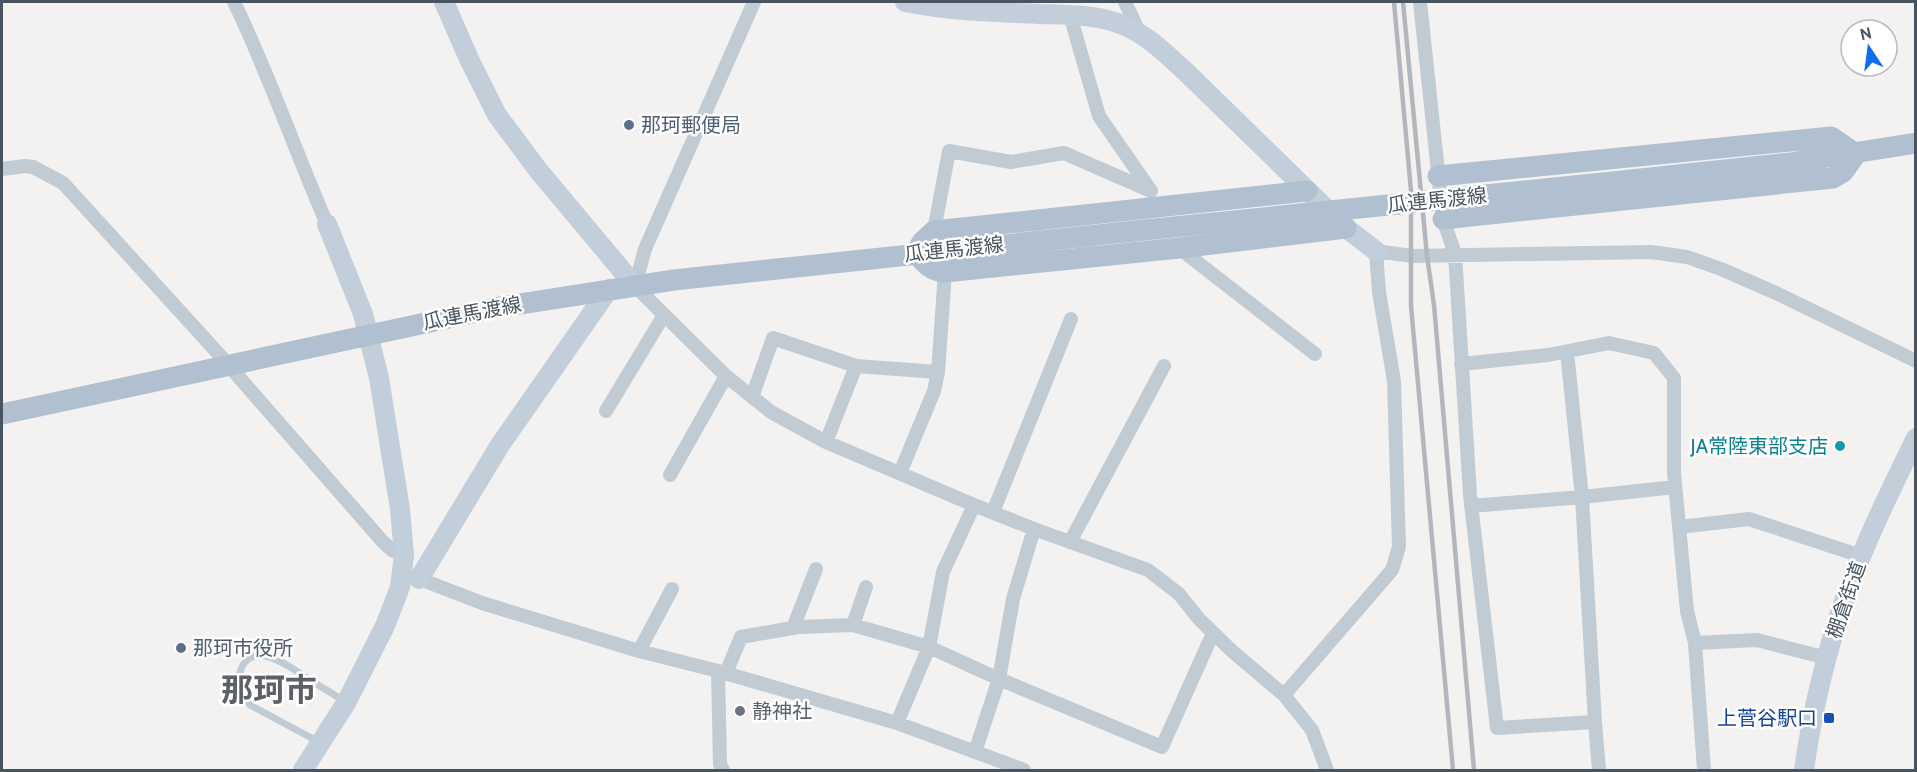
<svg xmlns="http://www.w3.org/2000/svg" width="1917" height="772" font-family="Cabin,'Noto Sans JP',sans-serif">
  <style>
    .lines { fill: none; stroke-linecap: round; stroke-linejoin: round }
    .lane { stroke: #c1cbd4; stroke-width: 7 }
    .street { stroke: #c1cbd4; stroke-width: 14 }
    .secondary { stroke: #c3cedb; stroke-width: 20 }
    .primary { stroke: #b0c0d1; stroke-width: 21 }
    .rail { stroke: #b3b6bc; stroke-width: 4.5 }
    .primary-bridge { stroke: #b0c0d1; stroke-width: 21 }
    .service-dot { fill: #5c6f8a; stroke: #fff; stroke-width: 2 }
    .culture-dot { fill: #0f9aa8; stroke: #fff; stroke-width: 2 }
    .worship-dot { fill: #6b7280; stroke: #fff; stroke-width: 2 }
    .transit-dot { fill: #1a4fb4; stroke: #fff; stroke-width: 2 }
    .labels { text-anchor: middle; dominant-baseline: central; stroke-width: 5; stroke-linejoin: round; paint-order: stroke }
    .service-label { font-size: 20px; fill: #4e5e75; stroke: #fff; text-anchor: start }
    .street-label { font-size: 20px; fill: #485460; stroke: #fff }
    .culture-label { font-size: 20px; fill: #0d838f; stroke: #fff; text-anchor: end }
    .worship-label { font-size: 20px; fill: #5b616d; stroke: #fff; text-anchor: start }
    .transit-label { font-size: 20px; fill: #164399; stroke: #fff; text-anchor: end }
    .town-label { font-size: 32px; font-weight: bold; fill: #5d6167; stroke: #fff }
  </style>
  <rect width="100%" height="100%" fill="#f4f1f1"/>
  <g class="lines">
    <path class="lane" d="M319 742 250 705 237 687C242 636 277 658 304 676 317 684 331 693 344 701"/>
    <path class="street" d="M234 2C269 74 295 151 327 224
      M754 2 645 249 635 286 726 376 771 412 826 442 974 505 1034 529 1148 570 1179 594 1199 619 1232 651 1284 695 1312 730 1327 770
      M1125 2 1139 32
      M1420 2 1443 219 1455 254 1470 495 1497 728 1595 722 1599 770
      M2 169 25 166 33 167 63 183 216 351 383 542 392 550 404 555
      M934 231 949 151 1011 162 1064 153 1151 191 1099 116 1070 15
      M1179 248 1315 354
      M1461 364 1548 355 1609 343 1654 353 1674 378V473L1687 611 1695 643
      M856 366 938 372
      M752 397 773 338 856 366 826 442
      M606 411 664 315
      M900 473 934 391 938 372 945 272
      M670 475 726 376
      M974 505 943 572 929 647 999 679 1162 747 1213 633
      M1471 506 1582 497 1567 352
      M993 512 1071 319
      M1679 527 1749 519 1861 556
      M1070 542 1164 366
      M412 576 482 603 639 651 718 671 897 723 1024 770
      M853 625 866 587
      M793 628 816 569
      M639 651 672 589
      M718 671 720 764 723 770
      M726 673 741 637 798 627 853 625 929 647 897 723
      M1284 695 1392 570 1399 547 1394 381 1379 292 1376 251 1412 256 1651 252 1687 257 1721 269 1776 293 1916 361
      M1595 722 1582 497 1675 487
      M975 752 999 679 1013 599 1034 529
      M1704 770 1695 643 1757 640 1827 658"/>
    <path class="secondary" d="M444 2 469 59 497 115 538 170 635 286
      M905 2C949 11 994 12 1039 14 1067 15 1099 14 1125 26 1149 36 1168 56 1187 73L1346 228 1376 251
      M419 579 500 445 609 289
      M303 770 346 703 385 626 400 587 404 555 400 509 379 378 363 314 327 224
      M1804 770C1812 713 1825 656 1844 601 1863 546 1890 491 1916 438"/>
    <path class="primary" d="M1438 176 1831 137 1856 154 1843 172 1833 178 1443 219
      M1603 183 1790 163 1916 143
      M916 253C925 264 931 271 945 272L1179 248 1346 228
      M916 253 922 242 934 231 1307 191
      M2 414 500 307 674 280 1135 231"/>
    <path class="rail" d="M1394 2 1411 191V306L1453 770
      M1403 2 1427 256 1434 305 1474 770"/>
    <path class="primary-bridge" d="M1135 231 1603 183"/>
  </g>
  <g class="service-dot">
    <circle cx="629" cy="125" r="6"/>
    <circle cx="181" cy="648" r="6"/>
  </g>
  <circle class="culture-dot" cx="1840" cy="446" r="6"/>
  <circle class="worship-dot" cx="740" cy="711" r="6"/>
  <rect class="transit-dot" x="1823" y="712" width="12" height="12" rx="3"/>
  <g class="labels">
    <g class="service-label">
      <text x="641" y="125">那珂郵便局</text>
      <text x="193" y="648">那珂市役所</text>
    </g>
    <g class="street-label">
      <text transform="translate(1437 200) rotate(-6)">瓜連馬渡線</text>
      <text transform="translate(954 249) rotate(-6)">瓜連馬渡線</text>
      <text transform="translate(472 313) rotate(-11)">瓜連馬渡線</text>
      <text transform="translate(1846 600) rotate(-71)">棚倉街道</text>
    </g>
    <g class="culture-label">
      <text x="1828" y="446">JA常陸東部支店</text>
    </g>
    <g class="worship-label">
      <text x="752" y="711">静神社</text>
    </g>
    <g class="transit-label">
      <text x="1817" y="718">上菅谷駅口</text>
    </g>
    <g class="town-label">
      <text x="269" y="689">那珂市</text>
    </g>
  </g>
  <rect width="1917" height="772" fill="none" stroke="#485460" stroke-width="6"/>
  <g transform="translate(1869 48) rotate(347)"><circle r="28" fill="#ffffff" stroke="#b6bbbf" stroke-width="1.5"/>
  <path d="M0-4.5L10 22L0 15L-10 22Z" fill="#0d6cf2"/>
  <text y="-9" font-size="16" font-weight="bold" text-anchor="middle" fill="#485460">N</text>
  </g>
</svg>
